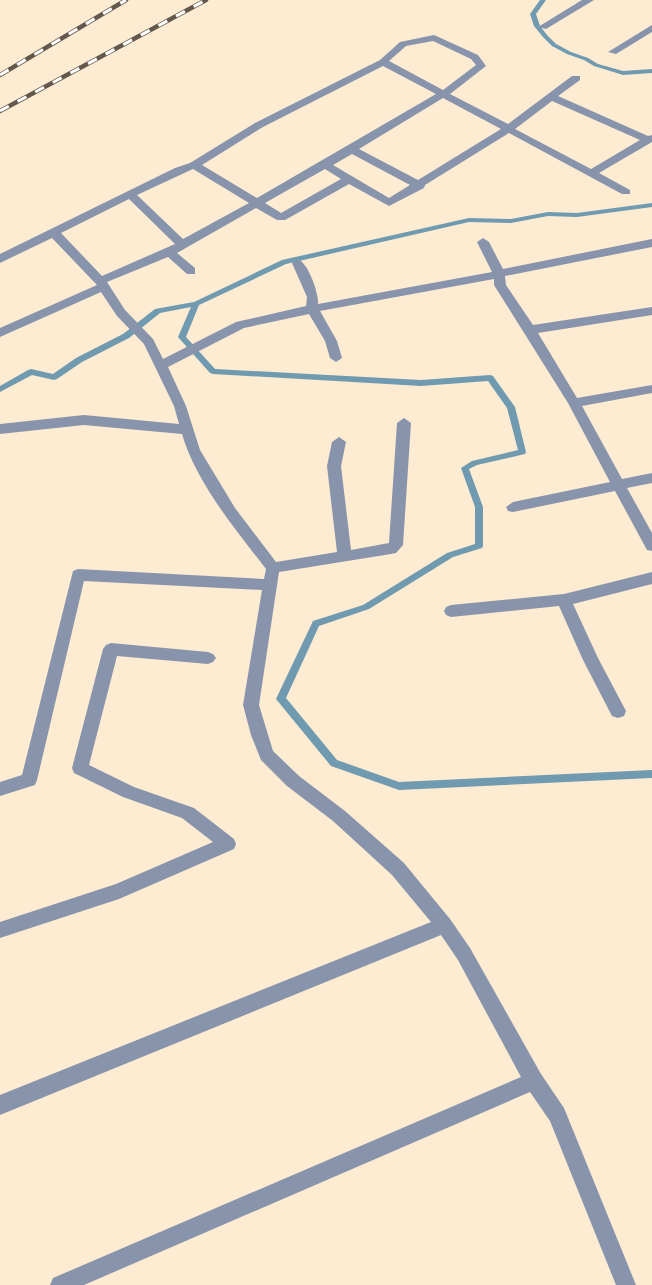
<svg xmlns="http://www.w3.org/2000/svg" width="652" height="1285" font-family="Rubik,sans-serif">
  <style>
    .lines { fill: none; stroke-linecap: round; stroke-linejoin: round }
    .stream { fill: #6f9ab0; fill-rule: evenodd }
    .minor { fill: #8894ab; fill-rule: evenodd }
    .rail-casing { stroke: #62584c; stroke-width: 4.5 }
    .rail { stroke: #fff; stroke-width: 3; stroke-dasharray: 10; stroke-linecap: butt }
  </style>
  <rect width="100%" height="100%" fill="#fdebd2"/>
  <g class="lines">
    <path class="stream" d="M540 0H546L536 14 540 26 547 35 556 44 571 52 588 58 598 64 623 71 652 69V73L623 75 594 66 584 60 567 54 552 46 543 37 534 26 530 14Z
      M652 203V207L577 217 548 216 511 223 469 222 286 264 199 305 186 337 215 369 421 380 490 375 493 376 515 407 526 452 525 454 477 465 469 469 483 507V546L482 548 453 557 369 609 319 626 286 698 337 760 399 782 652 770V778L399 790 331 766 276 699 313 621 363 605 447 553 475 544V507L461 468 472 461 518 450 507 408 488 381 421 386 213 374 210 373 178 337 191 307 160 313 129 338 82 362 57 379 54 380 32 375 0 392V386L28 370 31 369 53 374 76 358 123 334 155 309 194 302 282 260 469 218 511 219 548 212 577 213Z"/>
    <path class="minor" d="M582 0H594L546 29 538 27Z
      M652 25V32L616 54 608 52Z
      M434 35 478 55 486 66 450 94 508 124 572 76H580V80L558 96 648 136 652 135V142L599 173 630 190V194H622L509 133 425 185 424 188 389 206 349 184 285 220H277L256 208 177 253 195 268V274H187L168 257 107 282 125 310 153 339 163 359 236 322 306 306 307 297 292 263 298 259C308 263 319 293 318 304L492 272 477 242 483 238 489 242 503 269 652 239V247L505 276 506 285 533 325 652 307V315L538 333 577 398 652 385V393L582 406 622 479 652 473V483L627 488 652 533V551L647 550 615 491 513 512 508 511 506 507 513 502 610 482 568 403 494 285V279L320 311 337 341 342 358 336 362 330 358 325 341 309 314 244 328 168 367 186 406 200 450 235 508 276 562 337 552 327 466 332 442 339 437 346 442 341 466 351 550 389 543 397 423 404 418 411 423 403 545 396 553 391 554 279 572 259 705 273 751 299 776 345 811 404 863 450 919 470 948 541 1074 564 1108 636 1285H616L550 1121 530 1092 84 1285H50L53 1278 521 1077 458 960 441 935 0 1115V1095L431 922 392 875 333 821 287 786 261 760 251 735 243 705 262 590 84 581 37 780 35 785 0 796V782L22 775 73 571 78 569 264 579 266 569C235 529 196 482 182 434L84 425 0 434V424L84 415 179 424 174 406 144 344 117 316 101 292 0 337V328L97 285 52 238 0 263V254L175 168 190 163 255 123 380 60 400 42ZM433 41 471 59 476 65 443 90 389 61 406 46ZM383 66 436 94 257 198 202 165 263 127ZM443 98 501 129 418 180 359 149ZM552 101 640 140 591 169 515 129ZM352 154 410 185 389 198 333 165ZM193 169 249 203 183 239 137 195ZM325 169 341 179 281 213 265 203ZM129 199 175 244 102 276 61 233Z
      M652 572V584L573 604 598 658 626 711 624 716 618 718 612 716 583 660 559 606 451 617 446 615 444 611 446 607 451 605 564 594Z
      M111 643 208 652 213 654 216 658 213 662 208 664 117 656 89 765 134 787 194 808 234 839 236 844 234 849 119 899 0 938V922L116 884 213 842 182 818 123 797 74 773 72 768 103 649 106 645Z"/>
    <defs>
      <path id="rail" d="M0 75 126 0
        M0 111 206 0"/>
    </defs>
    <use href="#rail" class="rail-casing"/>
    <use href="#rail" class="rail"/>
  </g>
</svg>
